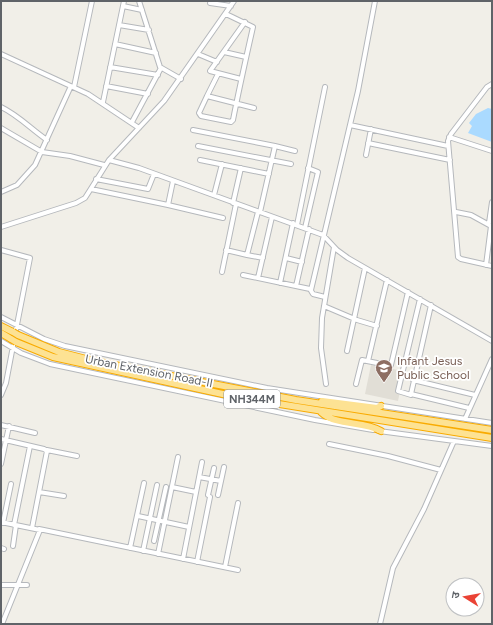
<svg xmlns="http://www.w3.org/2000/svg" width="493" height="625" font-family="Figtree,'Noto Sans Devanagari',sans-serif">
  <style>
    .education { fill: #e1ded6 }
    .water { fill: #aadaff }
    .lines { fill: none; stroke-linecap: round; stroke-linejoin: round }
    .minor-casing { stroke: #b5b8bc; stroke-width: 6 }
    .highway-casing { stroke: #f9ab00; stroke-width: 8 }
    .minor { stroke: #fff; stroke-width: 4 }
    .highway { stroke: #fde293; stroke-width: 6 }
    .highway-bridge-casing { stroke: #f9ab00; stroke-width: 8; stroke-linecap: butt }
    .highway-bridge { stroke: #fde293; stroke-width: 6 }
    .labels { text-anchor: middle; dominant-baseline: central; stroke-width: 3.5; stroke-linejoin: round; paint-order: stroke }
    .shield { fill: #fff; stroke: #8f9295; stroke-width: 1 }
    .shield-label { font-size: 11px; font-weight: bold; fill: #5f6368 }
    .education-label { font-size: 12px; fill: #785e54; stroke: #fff; text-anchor: start }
    .street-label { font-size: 12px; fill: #5f6368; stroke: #fff }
  </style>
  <rect width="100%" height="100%" fill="#f1efe8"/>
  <path class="education" d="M371 365 404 371 398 401 365 394Z"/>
  <path class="water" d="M488 108 492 109V142L468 133 472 126 469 123 476 114Z"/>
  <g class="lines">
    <defs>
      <path id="minor" d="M139 1 160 67 181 79
        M210 3 231 6
        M123 6 142 10
        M226 14 253 27C246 58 239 89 233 120L231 122 201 116 199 113 207 96 254 108
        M119 25 149 30
        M115 44 156 53
        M224 52 246 57
        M1 54 88 94 139 128
        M198 54 217 62
        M110 67 158 75
        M241 79 210 71 245 22
        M492 84 487 87 451 134 448 141 458 257 461 259 492 266
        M106 86 148 94
        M74 87 92 1
        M207 96 218 74
        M103 102 124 1
        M1 107C18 115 31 129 47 140
        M132 122 161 68
        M350 125 448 146
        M1 128 42 152 70 156 104 165
        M193 130 275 146 260 212
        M449 137 492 151
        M368 143 450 160
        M198 146 291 164
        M275 146 295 151
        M366 155 371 129
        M109 160 139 168 323 235 337 250 348 258 492 341
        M200 160 269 174
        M96 179 148 189 154 174
        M91 189 168 205 173 181
        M1 192 17 185 35 165 71 86
        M214 195 222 164
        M233 203 241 168
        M168 205 223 218
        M456 212 471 215 491 226 486 265
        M489 223 492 202
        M297 225 325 87
        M1 227 76 203 85 198 109 160 164 101 234 1
        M305 228 318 172 308 168
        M1 250 30 258 15 335
        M226 250 247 255 258 212
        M247 255 263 258
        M286 258 302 262
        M222 272 236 204
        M243 275 310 289 313 294 325 297
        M258 278 272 217
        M280 283 293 223
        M296 286 309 229
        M311 290 358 91 375 1
        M431 305 411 394 469 408
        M324 306 357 320 377 326
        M1 317 44 339 65 346 267 388 492 423
        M1 341 21 353 50 364 315 420 373 430
        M347 351 365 268
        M368 361 387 280
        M391 365 408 292
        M413 380 475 395
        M326 384 321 348 322 318 334 247
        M356 384 362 360 377 363
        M1 395 6 383 13 346
        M411 395 398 391 420 299
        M465 419 492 359
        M1 425 35 433
        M379 431 492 446
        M1 439 44 449 47 451 32 528
        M329 444 388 456 441 470
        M47 450 77 456
        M1 464 9 426
        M199 477 221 481
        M172 487 196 492
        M39 492 64 496
        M208 495 214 468
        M218 495 224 467
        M138 516 189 527
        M1 522 40 530 2 624
        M3 523 11 484
        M14 525 30 446
        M39 529 238 570
        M154 541 166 487
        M13 546 16 525
        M1 548 4 549
        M130 548 144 483
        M143 551 157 485
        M158 554 178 457
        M183 559 202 462
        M197 562 210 497
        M225 567 238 503
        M1 585H27
        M380 624 393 568 424 509 454 441"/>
      <path id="highway" d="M1 326 13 332
        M1 333 11 339
        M18 335 59 352 94 361 296 400 492 430
        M16 342 53 357 241 398 492 438
        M322 401 377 408 381 406
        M321 412C337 427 362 420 381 431"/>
    </defs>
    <use href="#minor" class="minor-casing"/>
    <use href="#highway" class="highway-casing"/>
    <use href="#minor" class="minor"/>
    <use href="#highway" class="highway"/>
    <defs>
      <path id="highway-bridge" d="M13 332 18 335
        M11 339 16 342"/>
    </defs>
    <use href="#highway-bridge" class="highway-bridge-casing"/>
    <use href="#highway-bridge" class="highway-bridge"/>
  </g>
  <defs>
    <symbol id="school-pin" viewBox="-11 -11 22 30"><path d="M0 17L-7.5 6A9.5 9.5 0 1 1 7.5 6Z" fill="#8d6e63" stroke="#fff"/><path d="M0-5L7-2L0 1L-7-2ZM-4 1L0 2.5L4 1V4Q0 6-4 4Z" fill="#fff"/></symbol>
  </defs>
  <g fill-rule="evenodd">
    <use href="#school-pin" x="374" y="358" width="20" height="27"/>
  </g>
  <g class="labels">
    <rect class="shield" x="224" y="390" width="56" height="18" rx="3"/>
    <g class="shield-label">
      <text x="252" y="399">NH344M</text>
    </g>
    <g class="education-label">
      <text x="397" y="361">Infant Jesus<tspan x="397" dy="14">Public School</tspan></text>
    </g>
    <g class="street-label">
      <text transform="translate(149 371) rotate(11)">Urban Extension Road-II</text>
    </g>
  </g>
  <rect width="493" height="625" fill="none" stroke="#5f6368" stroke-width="4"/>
  <g transform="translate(465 597) rotate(281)"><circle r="19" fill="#ffffff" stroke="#bfc1c3"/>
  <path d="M0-3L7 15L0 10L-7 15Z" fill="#ea4335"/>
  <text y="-6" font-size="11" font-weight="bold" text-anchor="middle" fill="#5f6368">उ</text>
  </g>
</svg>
